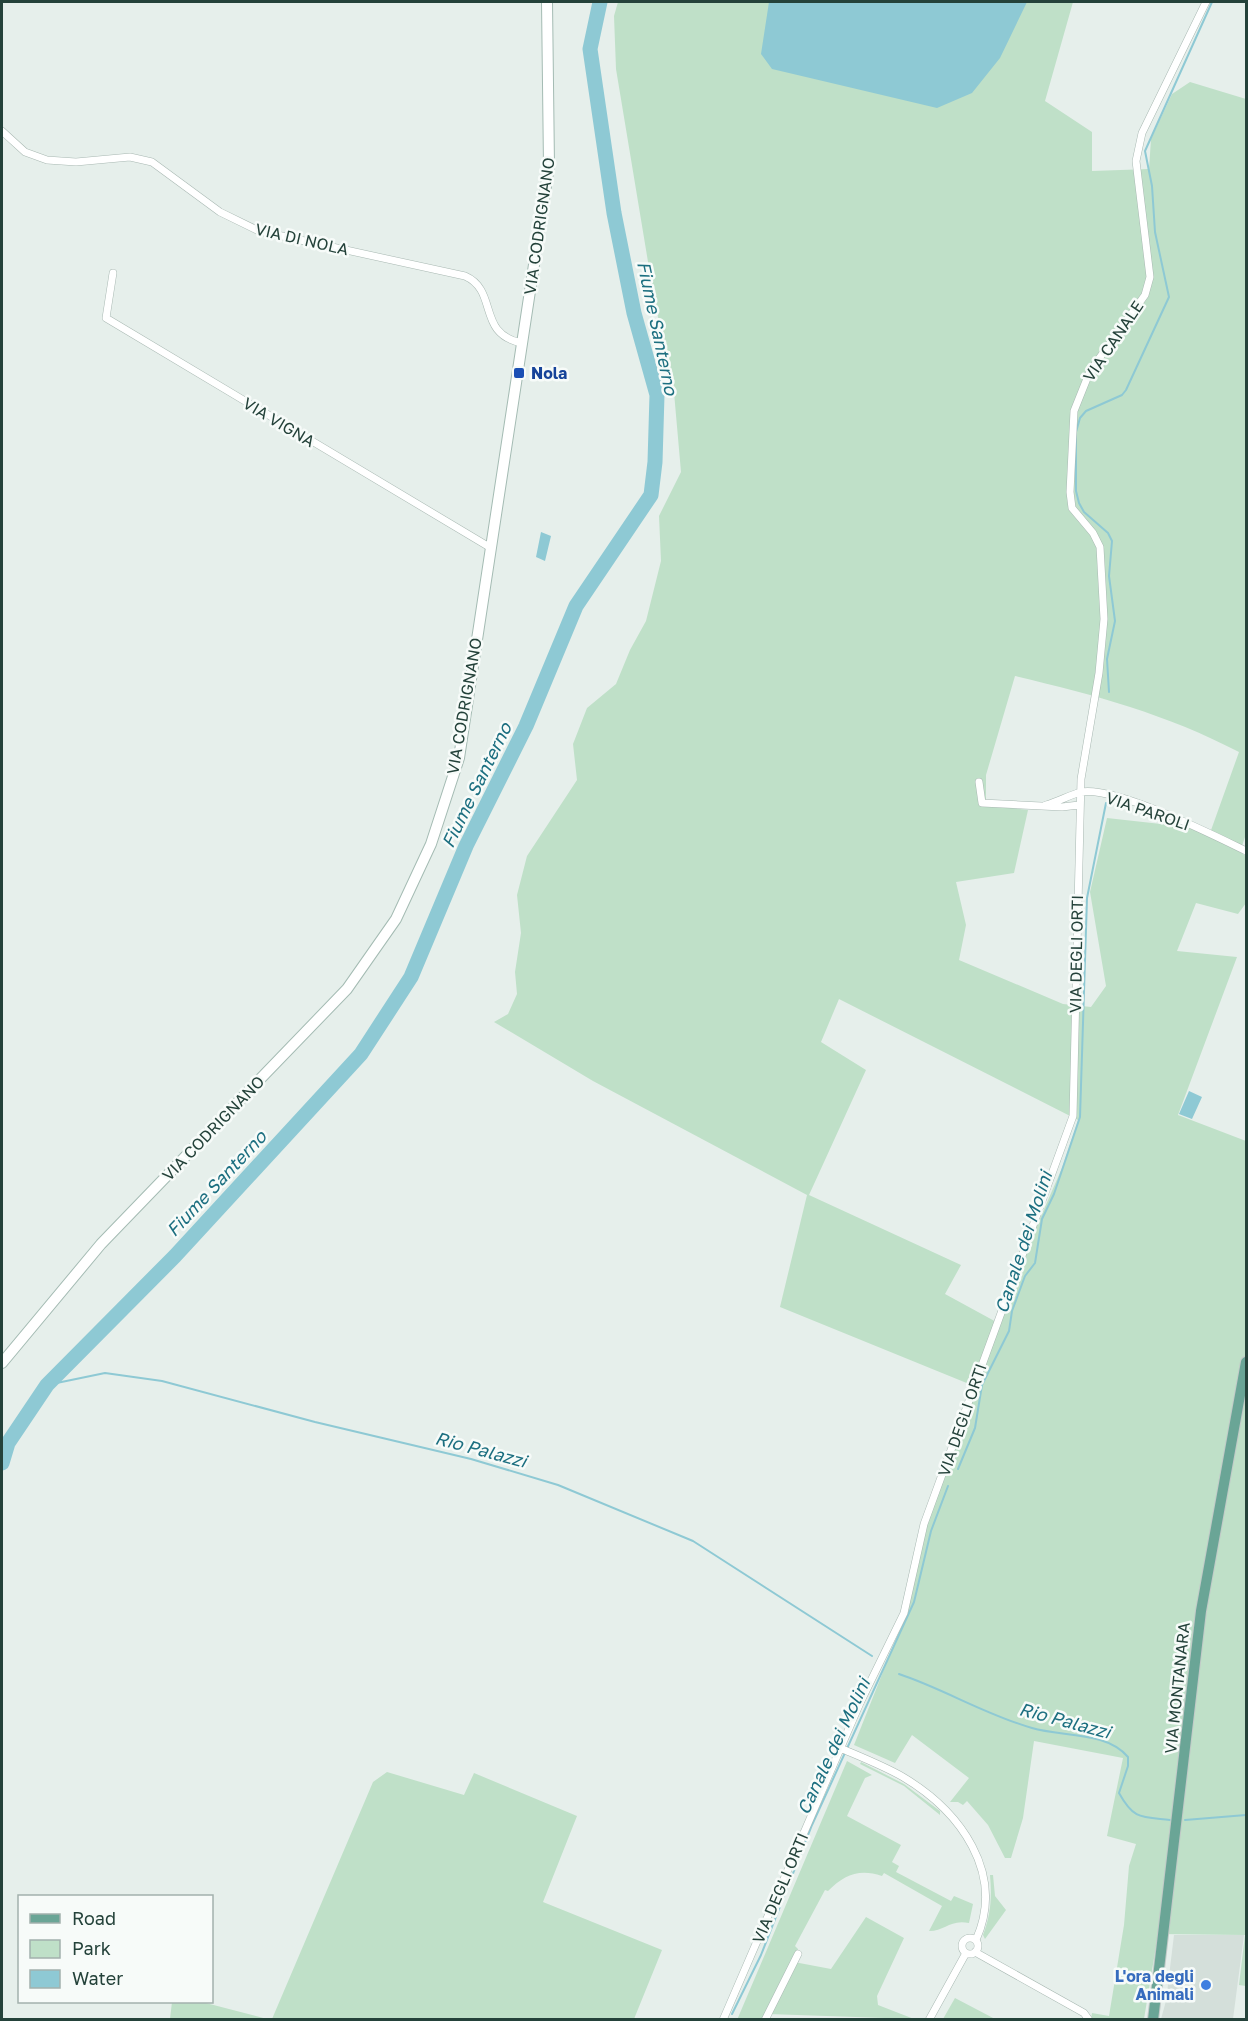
<svg xmlns="http://www.w3.org/2000/svg" width="1248" height="2021" font-family="'Golos Text',sans-serif">
  <style>
    .built { fill: #d4dfda }
    .green { fill: #bfe0c8; fill-rule: evenodd }
    .water { fill: #8ec9d4 }
    .lines { fill: none; stroke-linecap: round; stroke-linejoin: round }
    .stream { stroke: #8ec9d4; stroke-width: 2 }
    .river { stroke: #8ec9d4; stroke-width: 15 }
    .street-casing { stroke: #a8b8b2; stroke-width: 8 }
    .secondary-casing { stroke: #a4bbb3; stroke-width: 12 }
    .primary-casing { stroke: #c2cac8; stroke-width: 12 }
    .street { stroke: #fff; stroke-width: 7 }
    .secondary { stroke: #fff; stroke-width: 10 }
    .primary { stroke: #6aa596; stroke-width: 10 }
    .transit-dot { fill: #1a4fb4; stroke: #f7fbf9; stroke-width: 2 }
    .shop-dot { fill: #3f7fe0; stroke: #f7fbf9; stroke-width: 2 }
    .labels { text-anchor: middle; dominant-baseline: central; stroke-width: 5; stroke-linejoin: round; paint-order: stroke }
    .street-label { font-size: 16px; fill: #24423a; stroke: #f7fbf9 }
    .transit-label { font-size: 16px; font-weight: bold; fill: #164399; stroke: #f7fbf9; text-anchor: start }
    .shop-label { font-size: 16px; font-weight: bold; fill: #366cbe; stroke: #f7fbf9; text-anchor: end }
    .water-label { font-size: 18px; font-style: italic; fill: #1c6f80; stroke: #f7fbf9 }
  </style>
  <rect width="100%" height="100%" fill="#e6efeb"/>
  <path class="built" d="M1174 1935H1244L1233 2019H1161L1166 2001Z"/>
  <path class="green" d="M618 2H1073L1045 101 1092 132V171L1149 169 1151 139 1172 94 1190 82 1246 99V834L1240 852 1246 856V903L1238 914 1196 903 1177 951 1237 957 1178 1115 1246 1141V1986L1239 1985 1245 1935 1158 1934 1144 2019H1091L1092 2013 1109 2016 1124 1925 1129 1866 1136 1844 1107 1836 1123 1758 1034 1741 1023 1818 1011 1858H1005L988 1825 967 1801 963 1805 958 1802H950L969 1778 912 1735 895 1763 854 1745 902 1624 924 1524 974 1386 780 1307 807 1195 593 1081 494 1022 508 1014 517 994 515 972 521 933 517 895 527 856 577 780 573 744 587 708 616 684 630 650 646 621 661 561 659 516 681 472 673 381 655 304 616 69 614 16ZM1015 676C1095 695 1166 714 1239 752L1210 833 1179 826 1107 818 1090 892 1106 986 1091 1007 1063 1004 959 960 966 925 956 882 1014 873 1028 810 986 805V775ZM839 999 1078 1120 1062 1168 1038 1223 1000 1324 945 1294 961 1265 809 1195 866 1070 821 1042Z
    M847 1761 872 1775 865 1778 847 1816 901 1845 892 1862 899 1866 896 1872 951 1901 954 1896 973 1904 969 1923C950 1919 945 1931 929 1931L942 1906 884 1873 882 1876C859 1868 844 1875 828 1891L825 1890 795 1946 798 1949 762 2019 737 2020Z
    M861 1762 904 1784 940 1811V1815L904 1786 860 1764Z
    M387 1772 464 1795 474 1773 577 1816 543 1902 662 1950 634 2019H272L373 1782Z
    M990 1875H993L995 1896 1006 1910 985 1939 983 1935C991 1914 992 1897 990 1875Z
    M866 1917 904 1938 877 1996 878 2005 914 2019 768 2014 794 1962 831 1969Z
    M955 1998 995 2019H943Z
    M172 2002H202L267 2019H170Z"/>
  <path class="water" d="M769 2H1027L1000 58 972 93 937 108 772 69 761 54Z
    M541 532 551 536 545 561 536 557Z
    M1189 1091 1202 1097 1192 1119 1179 1114Z"/>
  <g class="lines">
    <path class="stream" d="M1109 692 1107 659 1115 621 1109 576 1112 541 1108 533 1084 512 1079 503 1076 491V432L1080 418 1086 411 1122 395 1126 390 1169 297 1155 232 1152 186 1145 151 1212 2
      M47 1385 105 1373 162 1381 315 1422 471 1459 558 1485 693 1541 872 1656
      M958 1469 975 1428 982 1385 1009 1331 1012 1311 1025 1276 1035 1263 1042 1219 1054 1194 1080 1117 1087 898 1106 803
      M899 1674C944 1689 986 1715 1032 1728 1062 1737 1106 1731 1128 1757V1766L1119 1793C1134 1820 1141 1817 1170 1820
      M1185 1820 1246 1815
      M732 2014 761 1955 812 1825 914 1602 931 1531 948 1486"/>
    <path class="river" d="M2 1463 8 1443 47 1385 175 1256 361 1054 411 977 466 846 526 726 576 606 651 495 655 462 657 395 634 313 614 213 590 49 600 2"/>
    <defs>
      <path id="street" d="M2 131 25 152 47 160 76 162 130 157 152 162 220 212 259 231 465 276C499 291 476 334 522 343
        M113 273 106 318 491 548
        M979 782 982 803 1062 807 1079 805
        M1046 805C1057 802 1070 795 1081 792 1116 786 1213 835 1246 851
        M840 1748C861 1757 884 1766 903 1777 960 1811 1006 1873 976 1940
        M962 1946a8 8 0 1 1 16 0a8 8 0 1 1-16 0Z
        M975 1952 1084 2013 1089 2020
        M723 2020 860 1703 904 1613 924 1524 1073 1116 1081 779 1099 673 1104 619 1100 547 1093 533 1072 508 1070 492 1074 411 1090 371 1145 295 1150 277 1136 161 1142 133 1206 2
        M765 2020 798 1954
        M929 2020 966 1953"/>
      <path id="secondary" d="M2 1363 101 1244 347 989 396 919 431 844 459 758 549 166 547 2"/>
      <path id="primary" d="M1153 2020 1201 1611 1246 1362"/>
    </defs>
    <use href="#street" class="street-casing"/>
    <use href="#secondary" class="secondary-casing"/>
    <use href="#primary" class="primary-casing"/>
    <use href="#street" class="street"/>
    <use href="#secondary" class="secondary"/>
    <use href="#primary" class="primary"/>
  </g>
  <rect class="transit-dot" x="513" y="367" width="12" height="12" rx="3"/>
  <circle class="shop-dot" cx="1206" cy="1985" r="6"/>
  <g class="labels">
    <g class="street-label">
      <text transform="translate(539 226) rotate(-82)">VIA CODRIGNANO</text>
      <text transform="translate(302 239) rotate(13)">VIA DI NOLA</text>
      <text transform="translate(1113 341) rotate(-56)">VIA CANALE</text>
      <text transform="translate(279 422) rotate(31)">VIA VIGNA</text>
      <text transform="translate(464 706) rotate(-80)">VIA CODRIGNANO</text>
      <text transform="translate(1148 811) rotate(19)">VIA PAROLI</text>
      <text transform="translate(1076 954) rotate(-89)">VIA DEGLI ORTI</text>
      <text transform="translate(213 1128) rotate(-46)">VIA CODRIGNANO</text>
      <text transform="translate(962 1420) rotate(-71)">VIA DEGLI ORTI</text>
      <text transform="translate(1177 1688) rotate(-84)">VIA MONTANARA</text>
      <text transform="translate(780 1888) rotate(-67)">VIA DEGLI ORTI</text>
    </g>
    <g class="transit-label">
      <text x="531" y="373">Nola</text>
    </g>
    <g class="shop-label">
      <text x="1194" y="1976">L'ora degli<tspan x="1194" dy="18">Animali</tspan></text>
    </g>
    <g class="water-label">
      <text transform="translate(658 328) rotate(78)">Fiume Santerno</text>
      <text transform="translate(476 785) rotate(-64)">Fiume Santerno</text>
      <text transform="translate(216 1183) rotate(-47)">Fiume Santerno</text>
      <text transform="translate(1023 1242) rotate(-72)">Canale dei Molini</text>
      <text transform="translate(481 1449) rotate(15)">Rio Palazzi</text>
      <text transform="translate(1065 1720) rotate(15)">Rio Palazzi</text>
      <text transform="translate(833 1746) rotate(-65)">Canale dei Molini</text>
    </g>
  </g>
  <rect width="1248" height="2021" fill="none" stroke="#24423a" stroke-width="6"/>
  <rect x="18" y="1895" width="195" height="108" fill="#f7fbf9" stroke="#a3b1ad" stroke-width="1.5"/>
  <rect x="30" y="1914" width="30" height="9" fill="#6aa596" stroke="#a3b1ad" stroke-width="1.5"/>
  <text x="72" y="1925" font-size="18" fill="#24423a">Road</text>
  <rect x="30" y="1940" width="30" height="18" fill="#bfe0c8" stroke="#a3b1ad" stroke-width="1.5"/>
  <text x="72" y="1955" font-size="18" fill="#24423a">Park</text>
  <rect x="30" y="1970" width="30" height="18" fill="#8ec9d4" stroke="#a3b1ad" stroke-width="1.5"/>
  <text x="72" y="1985" font-size="18" fill="#24423a">Water</text>
</svg>
